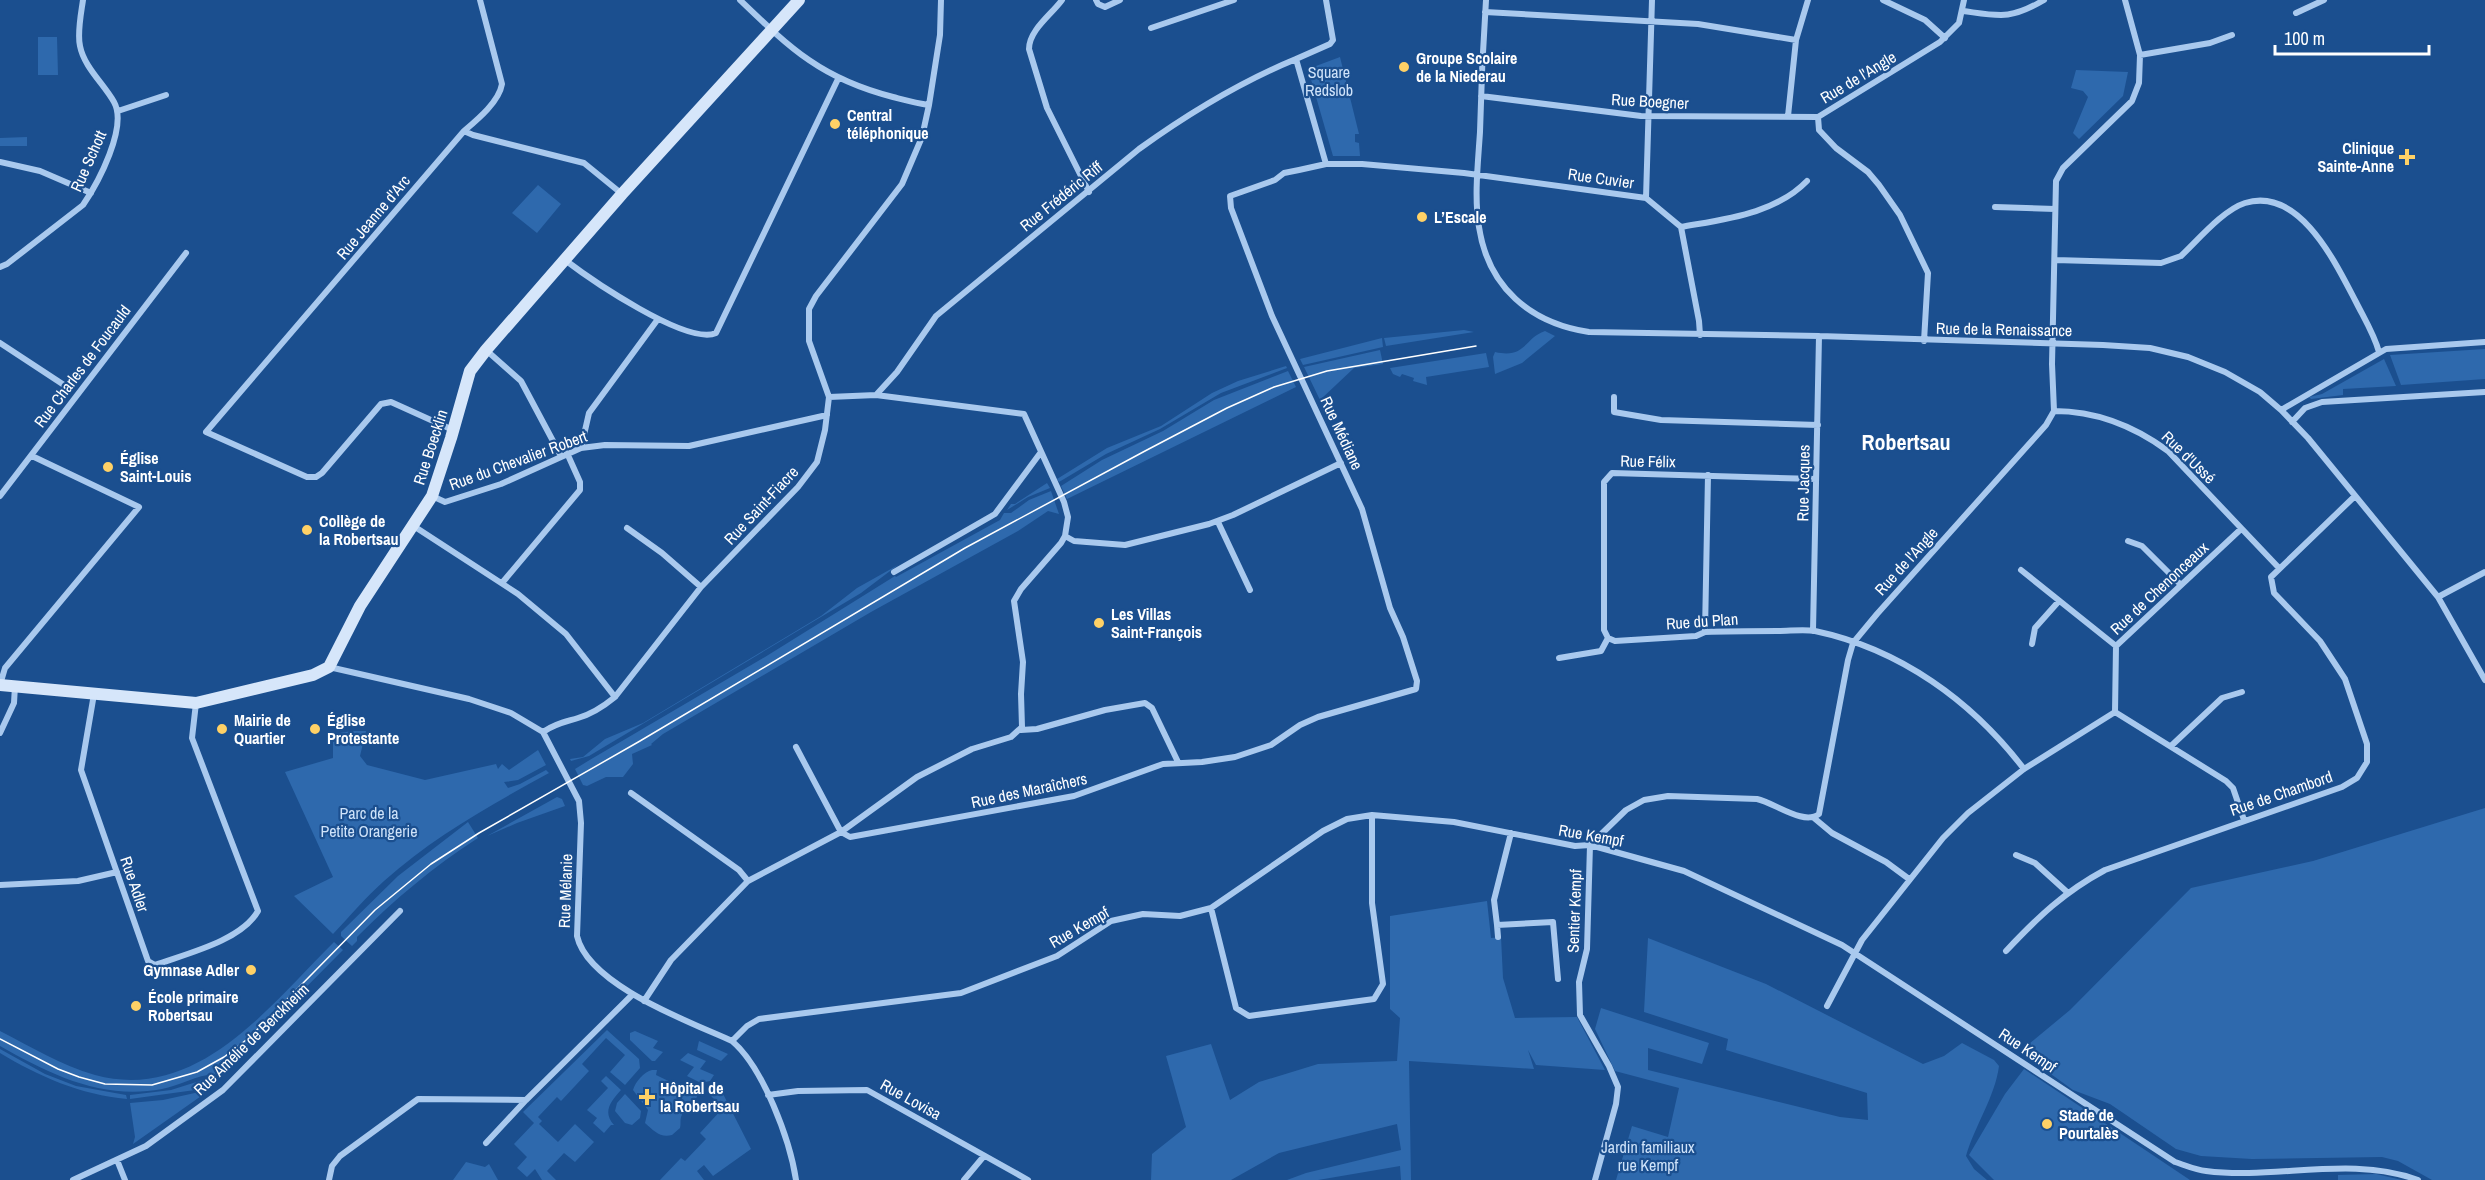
<svg xmlns="http://www.w3.org/2000/svg" width="2485" height="1180" font-family="'Archivo Narrow',sans-serif">
  <style>
    .green { fill: #2e69ad }
    .lines { fill: none; stroke-linecap: round; stroke-linejoin: round }
    .street { stroke: #a9c9ee; stroke-width: 6 }
    .secondary { stroke: #d6e6fa; stroke-width: 12 }
    .tram { stroke: #fff; stroke-width: 1.5 }
    .poi-dot { fill: #ffd166; stroke: #1b4f8f; stroke-width: 2 }
    .labels { text-anchor: middle; dominant-baseline: central; stroke-width: 4.5; stroke-linejoin: round; paint-order: stroke }
    .poi-label { font-size: 16px; font-weight: bold; fill: #fff; stroke: #1b4f8f; text-anchor: start }
    .park-label { font-size: 16px; fill: #cfe3fa; stroke: #1b4f8f }
    .street-label { font-size: 16px; fill: #fff; stroke: #1b4f8f }
    .district-label { font-size: 22px; font-weight: bold; fill: #fff; stroke: #1b4f8f }
  </style>
  <rect width="100%" height="100%" fill="#1b4f8f"/>
  <path class="green" d="M38 37H57L58 75H38Z
    M1340 57 1359 134H1355V142L1359 143 1360 156H1333L1308 69Z
    M2076 70 2128 72 2123 96 2079 139 2073 133 2088 97 2083 91 2071 88Z
    M27 137V146H0V138Z
    M538 185 561 204 537 233 512 213Z
    M1464 330 1474 332 1386 346 1384 338Z
    M1545 331 1555 336 1522 363 1495 374 1493 357 1495 352C1526 359 1524 338 1545 331Z
    M1382 338 1383 347 1303 365 1300 359Z
    M2485 349V379L2401 385 2390 355Z
    M1380 350 1383 364 1354 368 1320 400 1304 367Z
    M1486 353 1489 367 1426 377 1427 385 1413 381 1414 378 1402 374 1400 377 1393 374 1390 368Z
    M2384 359 2396 386 2343 389V395L2311 399 2309 397 2322 394Z
    M1286 366 1287 368 1221 393 1160 429 1106 454 1059 482 1057 479 1107 448 1161 426 1212 393 1238 381Z
    M1288 371 1296 387 1067 499 1061 486 1102 460 1163 431 1214 400Z
    M1047 483 1050 488 1028 497 1007 510 1011 504H1015Z
    M1051 491 1059 514 1048 511 1018 531 871 612 663 734 651 744 652 745 632 754 633 764 623 777H606L587 786 583 785 575 769 588 761 765 657 895 576 896 577 1000 520 1004 513H1011L1029 500Z
    M898 565 861 593 589 756 571 761 570 759 583 757 605 739 643 723 821 616 857 588Z
    M352 731H366L360 756 367 765 425 780 496 764 498 769 502 764 509 770 538 750 546 765 518 780 504 782 508 788 520 784 546 770 549 773C491 805 434 836 384 881 366 897 350 916 333 934L294 896 333 877 285 772 333 758V734Z
    M557 797 562 799 565 806 517 823 487 836Z
    M2485 808V1180H2432L2398 1161 2382 1157 2252 1159 2201 1156 2176 1149 2110 1104 2073 1090 2037 1064 2023 1049 2070 1010 2191 888 2313 861Z
    M468 822 478 838C433 867 395 899 357 937V941L352 946 341 936V932L398 876Z
    M1487 901 1491 938 1501 937 1503 978 1515 1018 1577 1017 1605 1070 1536 1065 1528 1050 1534 1069 1409 1061 1411 1180H1401L1400 1166 1318 1180H1287L1306 1173 1401 1150 1397 1124 1279 1153 1231 1180H1151L1152 1154 1186 1127 1166 1056 1211 1044 1230 1100 1259 1082 1318 1064 1397 1061 1400 1018 1390 1009V916Z
    M1648 938 1766 984 1923 1064 1944 1056 1962 1043 1994 1060 1999 1066C1995 1097 1975 1125 1966 1156L1974 1169 1987 1180H1616L1632 1126 1668 1137 1679 1088 1615 1071 1595 1029 1601 1008 1709 1043 1702 1064 1648 1048V1070L1840 1117 1868 1120 1867 1093 1726 1050 1728 1039 1644 1012Z
    M334 942 343 950 219 1075C202 1072 180 1086 162 1089 102 1100 51 1075 0 1046V1031C31 1047 61 1065 95 1075 198 1103 270 1005 334 942Z
    M607 1030 639 1059 640 1068 625 1085 610 1072 625 1055 606 1038 582 1064 589 1071 561 1101 557 1097 538 1117 542 1121 539 1124 558 1142 575 1124 594 1142 575 1162 564 1153 547 1171 556 1180H542L535 1169 527 1177 517 1168 527 1157 514 1144 534 1123 523 1112Z
    M635 1031 658 1041 653 1048 663 1052 655 1061H652L630 1040V1033Z
    M699 1041 728 1054 721 1061 697 1050Z
    M0 1049 45 1074 76 1086 126 1095 127 1099C81 1095 38 1076 0 1053Z
    M688 1053 706 1061 700 1069 714 1075 710 1081 701 1083 687 1076 694 1067 680 1060Z
    M2024 1069 2190 1180H1994L1969 1155 2005 1094Z
    M652 1070H657L656 1075 685 1089 689 1084C711 1096 684 1106 681 1117 680 1121 681 1124 680 1128L672 1135C660 1138 654 1131 645 1123L648 1110 633 1090C635 1082 644 1072 652 1070Z
    M606 1076 621 1090C611 1101 602 1112 614 1125H611L604 1133 593 1123 597 1118 587 1110 608 1088 601 1081Z
    M209 1078 216 1079 195 1090 130 1099V1095L171 1090Z
    M717 1082 751 1149 713 1176 704 1165 697 1171 704 1180H660L681 1158 685 1161 706 1139 700 1133 723 1108 711 1096Z
    M204 1091V1094L133 1144 135 1137 130 1103 163 1100Z
    M625 1094 641 1111 640 1118 632 1125 625 1123 615 1111 617 1103Z
    M466 1162 485 1167 489 1164 498 1180H453Z
    M2376 1174 2402 1180H2338V1175Z"/>
  <g class="lines">
    <path class="street" d="M740 0C791 49 822 79 893 97 905 100 916 103 929 105
      M1062 0C1052 14 1029 30 1029 49L1047 108 1089 192
      M1096 0 1098 4 1105 7 1120 0
      M1486 0C1483 44 1481 88 1480 132 1478 163 1474 197 1479 227 1488 287 1530 323 1589 332L1819 336 2103 345 2150 348 2188 357 2225 372 2260 392 2281 410 2308 438 2438 597 2485 680
      M1883 0 1925 20 1945 38
      M1963 11C2000 16 2010 20 2044 0
      M1485 12 1698 24 1796 40
      M2296 13 2324 0
      M1151 28 1234 0
      M2140 55 2210 43 2232 35
      M1481 96 1641 116 1818 117
      M118 111 166 95
      M1788 116 1796 40 1808 0
      M464 131 473 135 584 163 622 194
      M0 162 40 171 91 193
      M1326 164 1296 59 1330 44 1333 40 1326 0
      M1646 198 1652 0
      M1995 207 2055 209
      M1681 227 1699 321 1700 335
      M565 260C590 279 687 346 716 333L838 79
      M2055 260 2161 263 2181 256C2198 240 2223 210 2245 203 2300 186 2336 264 2356 302 2364 318 2374 334 2379 352
      M0 267 7 264 83 205C98 183 128 127 114 102 104 84 84 67 80 46 77 33 81 14 83 0
      M1924 341 1928 273 1900 215 1879 185 1868 172 1836 148 1819 130 1818 117 1940 42 1959 23 1964 0
      M0 343 64 385
      M486 350 521 381 561 456
      M876 395 897 372 936 316 1139 149C1189 113 1240 82 1296 59
      M1614 397V412L1661 420 1818 425
      M2281 410 2386 349 2485 342
      M2054 411C2097 411 2134 426 2168 451L2279 568
      M2292 422 2305 408 2322 402 2485 392
      M453 430 391 402 381 404 322 473 316 477H307L206 432 464 131C477 120 499 102 502 84L480 0
      M581 448 589 413 658 319
      M0 496 186 253
      M432 496 445 502 501 484 581 448 605 445 689 446 827 415
      M1218 522 1250 590
      M412 525 518 594 566 634 615 697
      M627 528 662 553 701 587
      M1065 536 1074 541 1125 545 1209 524 1233 515 1341 463
      M2128 541 2142 546 2181 585
      M2021 570 2116 646
      M894 572 995 514 1041 452
      M502 583 580 490V482L567 453
      M2438 597 2485 572
      M1813 631 1819 336
      M1705 632 1708 475
      M1608 638 1604 630V482L1612 473 1816 479
      M2032 644 2035 628 2059 601
      M1559 658 1601 651 1608 638 1615 641 1696 636 1705 632C1730 631 1754 631 1778 631 1790 631 1804 629 1815 631 1900 649 1972 701 2024 769
      M329 667 469 699 511 713 543 732 579 801 581 823 577 936C588 985 690 1022 732 1041 763 1067 790 1140 796 1180
      M0 685 5 668 139 507 32 456
      M94 694 81 770 148 961 155 965C185 954 241 941 258 911L192 738 196 703
      M2115 712 2226 781 2233 788 2244 820
      M1021 730 1037 729 1105 710 1145 703 1152 708 1178 762
      M543 732C554 724 565 722 578 718 592 714 604 706 615 697L701 587 798 487 817 462 825 430 829 397 809 341V309L816 296 902 184 922 137 929 105 940 35 941 0
      M0 733 14 703 15 686
      M2171 746 2222 698 2242 692
      M796 747 841 832 850 837 1074 796 1163 764 1202 762 1235 757 1271 745 1300 725 1318 717 1416 689 1417 681 1403 637 1390 608 1362 509 1272 316 1231 208 1230 196 1275 180 1284 173 1299 170 1326 164H1362L1464 173 1646 198 1681 227C1725 219 1775 214 1807 181
      M631 793 739 870 748 881
      M1814 818 1832 833 1886 862 1909 879
      M1511 833 1494 900 1497 925 1553 922 1558 979
      M1590 845 1626 810 1644 800 1668 796 1757 799C1775 803 1804 826 1819 814L1848 660 1853 643 1877 614 2046 425 2054 411 2052 364 2056 181 2063 168 2132 101 2139 83 2140 55 2125 0
      M1590 845 1587 949 1579 982 1580 1015 1609 1066 1618 1087 1616 1104 1595 1180
      M2016 855 2035 863 2067 892
      M0 885 78 881 117 872
      M1211 908 1236 1008 1249 1016 1374 999 1383 984 1372 903V815
      M1497 925 1498 937
      M2006 951C2038 917 2064 892 2105 870L2342 787 2357 778 2367 762V744L2345 679 2320 641 2274 593 2271 577 2355 496
      M644 1001 671 960 748 881 841 832 917 777 972 749 1011 737 1022 727 1021 694 1023 662 1014 601 1021 589 1061 543 1065 536 1068 517 1064 502 1024 414 876 395 829 397
      M1827 1006 1862 940 1943 838 1968 813 2024 769 2115 712 2116 646 2241 529
      M732 1041 747 1026 759 1019 961 993 1057 956 1111 921 1143 914 1180 916 1211 908 1323 831 1347 819 1372 815 1454 822 1575 846 1590 845 1684 871 1842 945 2175 1162C2185 1165 2195 1170 2206 1171 2276 1180 2350 1155 2418 1180
      M768 1095 798 1091 867 1090 1028 1180
      M486 1143 526 1100 632 995
      M117 1160 125 1180
      M73 1180 146 1146 223 1090 400 911
      M329 1180 332 1166 340 1156 418 1099 526 1100
      M964 1180 984 1156"/>
    <path class="secondary" d="M0 685 196 703 313 675 329 667 360 606 432 496 451 438 470 371 486 350 622 194 799 0"/>
    <path class="tram" d="M0 1039 58 1069 79 1077 105 1084 152 1085 197 1072 224 1057 250 1037 375 910 431 864 479 833 640 741 965 548 1145 451 1227 408 1274 387 1327 371 1476 346"/>
  </g>
  <g class="poi-dot">
    <circle cx="1404" cy="67" r="6"/>
    <circle cx="835" cy="124" r="6"/>
    <path d="M2404 148h6v6h6v6h-6v6h-6v-6h-6v-6h6z"/>
    <circle cx="1422" cy="217" r="6"/>
    <circle cx="108" cy="467" r="6"/>
    <circle cx="307" cy="530" r="6"/>
    <circle cx="1099" cy="623" r="6"/>
    <circle cx="222" cy="729" r="6"/>
    <circle cx="315" cy="729" r="6"/>
    <circle cx="251" cy="970" r="6"/>
    <circle cx="136" cy="1006" r="6"/>
    <path d="M644 1088h6v6h6v6h-6v6h-6v-6h-6v-6h6z"/>
    <circle cx="2047" cy="1124" r="6"/>
  </g>
  <g class="labels">
    <g class="poi-label">
      <text x="1416" y="58">Groupe Scolaire<tspan x="1416" dy="18">de la Niederau</tspan></text>
      <text x="847" y="115">Central<tspan x="847" dy="18">téléphonique</tspan></text>
      <text x="2394" y="148" text-anchor="end">Clinique<tspan x="2394" dy="18">Sainte-Anne</tspan></text>
      <text x="1434" y="217">L’Escale</text>
      <text x="120" y="458">Église<tspan x="120" dy="18">Saint-Louis</tspan></text>
      <text x="319" y="521">Collège de<tspan x="319" dy="18">la Robertsau</tspan></text>
      <text x="1111" y="614">Les Villas<tspan x="1111" dy="18">Saint-François</tspan></text>
      <text x="234" y="720">Mairie de<tspan x="234" dy="18">Quartier</tspan></text>
      <text x="327" y="720">Église<tspan x="327" dy="18">Protestante</tspan></text>
      <text x="239" y="970" text-anchor="end">Gymnase Adler</text>
      <text x="148" y="997">École primaire<tspan x="148" dy="18">Robertsau</tspan></text>
      <text x="660" y="1088">Hôpital de<tspan x="660" dy="18">la Robertsau</tspan></text>
      <text x="2059" y="1115">Stade de<tspan x="2059" dy="18">Pourtalès</tspan></text>
    </g>
    <g class="park-label">
      <text x="1329" y="72">Square<tspan x="1329" dy="18">Redslob</tspan></text>
      <text x="369" y="813">Parc de la<tspan x="369" dy="18">Petite Orangerie</tspan></text>
      <text x="1648" y="1147">Jardin familiaux<tspan x="1648" dy="18">rue Kempf</tspan></text>
    </g>
    <g class="street-label">
      <text transform="translate(1858 77) rotate(-31)">Rue de l'Angle</text>
      <text transform="translate(1650 101) rotate(3)">Rue Boegner</text>
      <text transform="translate(88 161) rotate(-66)">Rue Schott</text>
      <text transform="translate(1601 178) rotate(8)">Rue Cuvier</text>
      <text transform="translate(1061 196) rotate(-39)">Rue Frédéric Riff</text>
      <text transform="translate(373 217) rotate(-50)">Rue Jeanne d'Arc</text>
      <text transform="translate(2004 329) rotate(1)">Rue de la Renaissance</text>
      <text transform="translate(82 366) rotate(-53)">Rue Charles de Foucauld</text>
      <text transform="translate(1342 433) rotate(65)">Rue Médiane</text>
      <text transform="translate(430 447) rotate(-72)">Rue Boecklin</text>
      <text transform="translate(2189 457) rotate(44)">Rue d'Ussé</text>
      <text transform="translate(518 460) rotate(-20)">Rue du Chevalier Robert</text>
      <text transform="translate(1648 461) rotate(1)">Rue Félix</text>
      <text transform="translate(1803 483) rotate(-89)">Rue Jacques</text>
      <text transform="translate(761 505) rotate(-47)">Rue Saint-Fiacre</text>
      <text transform="translate(1906 561) rotate(-48)">Rue de l'Angle</text>
      <text transform="translate(2159 588) rotate(-43)">Rue de Chenonceaux</text>
      <text transform="translate(1702 621) rotate(-4)">Rue du Plan</text>
      <text transform="translate(1029 790) rotate(-12)">Rue des Maraîchers</text>
      <text transform="translate(2281 793) rotate(-19)">Rue de Chambord</text>
      <text transform="translate(1591 835) rotate(10)">Rue Kempf</text>
      <text transform="translate(135 884) rotate(71)">Rue Adler</text>
      <text transform="translate(565 891) rotate(-88)">Rue Mélanie</text>
      <text transform="translate(1574 911) rotate(-88)">Sentier Kempf</text>
      <text transform="translate(1079 927) rotate(-30)">Rue Kempf</text>
      <text transform="translate(251 1039) rotate(-44)">Rue Amélie de Berckheim</text>
      <text transform="translate(2028 1050) rotate(34)">Rue Kempf</text>
      <text transform="translate(911 1099) rotate(29)">Rue Lovisa</text>
    </g>
    <g class="district-label">
      <text x="1906" y="442">Robertsau</text>
    </g>
  </g>
  <path d="M2275 45v9h154v-9" fill="none" stroke="#ffffff" stroke-width="3"/>
  <text x="2284" y="45" font-size="18" fill="#ffffff" stroke="#1b4f8f" stroke-width="4.5" paint-order="stroke">100 m</text>
</svg>
